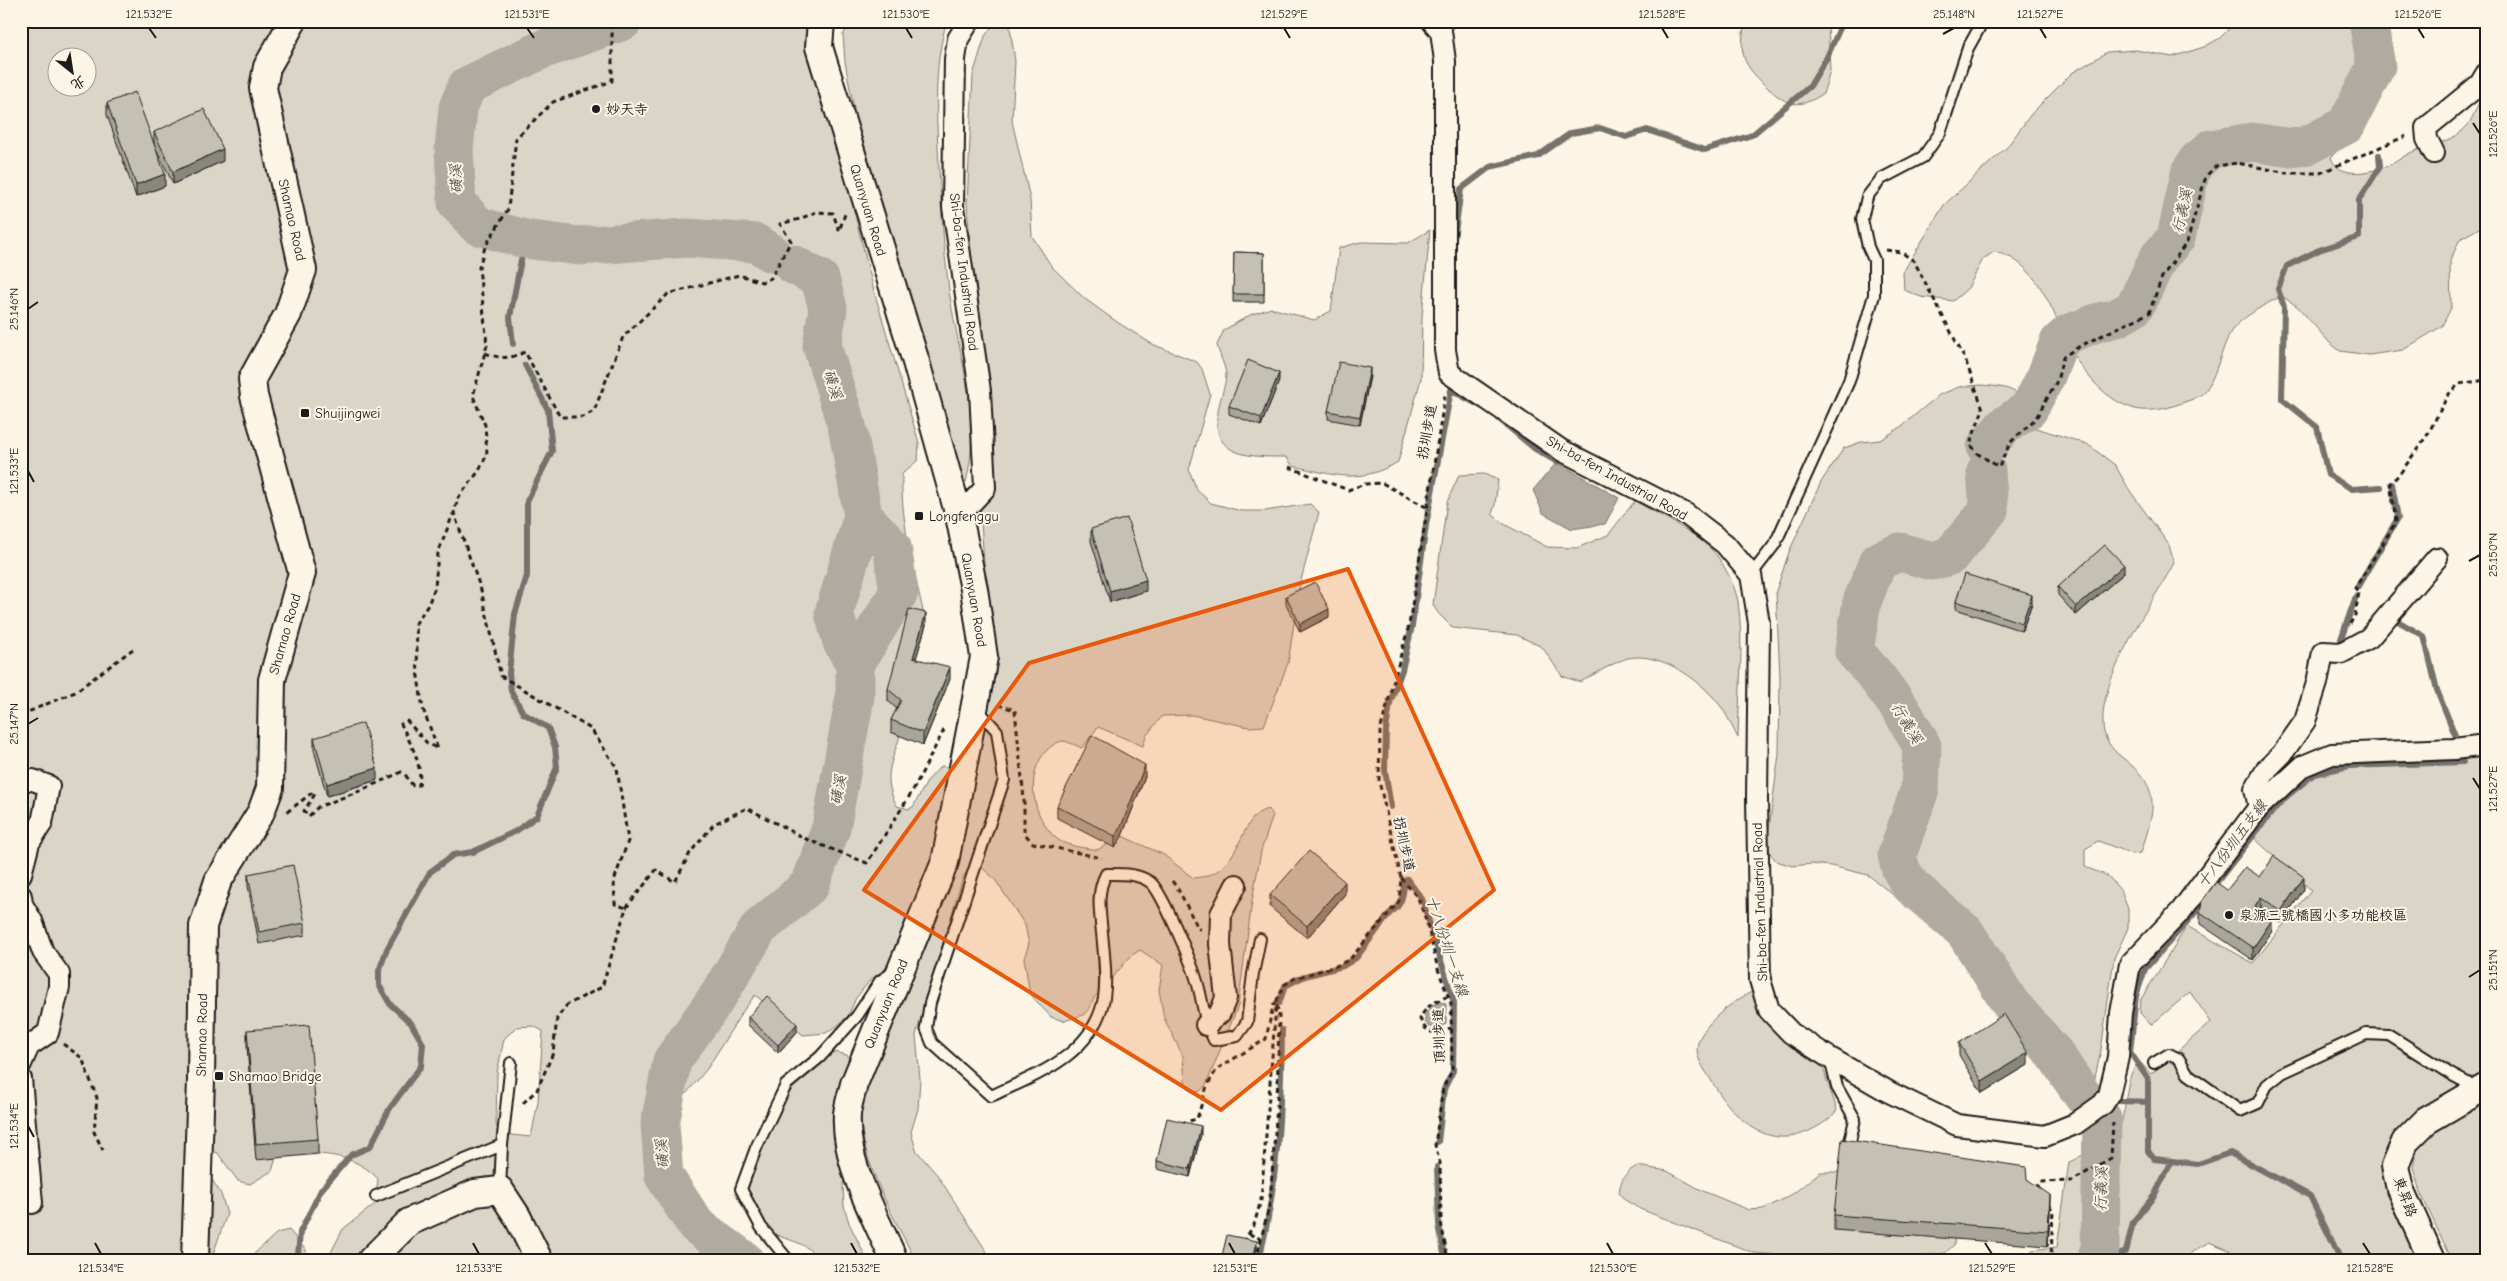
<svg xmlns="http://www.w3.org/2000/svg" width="2507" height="1281" font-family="'Comic Neue','LXGW WenKai TC',sans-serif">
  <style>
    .green { fill: #dbd5c8; stroke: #7c7872; fill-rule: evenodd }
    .water { fill: #b0aba1; stroke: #75726c }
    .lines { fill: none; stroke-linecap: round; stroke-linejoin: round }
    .stream { stroke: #75726c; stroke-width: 6 }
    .river { stroke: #b0aba1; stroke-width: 39 }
    .service-casing { stroke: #1c1c1c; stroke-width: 14 }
    .minor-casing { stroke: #1c1c1c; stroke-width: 24 }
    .tertiary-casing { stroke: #1c1c1c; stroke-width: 30 }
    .path { stroke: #1c1c1c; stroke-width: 3; stroke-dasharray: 5 4; stroke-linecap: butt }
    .service { stroke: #fcf5e5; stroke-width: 10 }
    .minor { stroke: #fcf5e5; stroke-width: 20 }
    .tertiary { stroke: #fcf5e5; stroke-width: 26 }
    .wall { fill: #a9a59a; stroke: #1c1c1c }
    .shaded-wall { fill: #89867d; stroke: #1c1c1c }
    .building { fill: #c4c0b3; stroke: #1c1c1c }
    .marked { fill: #e8590c; fill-opacity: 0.2; stroke: #e8590c; stroke-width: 4; stroke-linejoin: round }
    .ticks { fill: none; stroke: #1c1c1c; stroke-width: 2 }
    .poi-dot { fill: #1c1c1c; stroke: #fcf5e5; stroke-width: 2 }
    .labels { text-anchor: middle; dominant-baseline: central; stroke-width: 4; stroke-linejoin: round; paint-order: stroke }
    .poi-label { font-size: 14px; fill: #1c1c1c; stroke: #fcf5e5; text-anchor: start }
    .street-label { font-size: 14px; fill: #1c1c1c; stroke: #fcf5e5 }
    .water-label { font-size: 15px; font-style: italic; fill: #575551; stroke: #fcf5e5 }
    .neatline { fill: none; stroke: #1c1c1c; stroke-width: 2 }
    .ticks-label { font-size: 12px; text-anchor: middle; fill: #1c1c1c }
  </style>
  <rect width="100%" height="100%" fill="#fcf5e5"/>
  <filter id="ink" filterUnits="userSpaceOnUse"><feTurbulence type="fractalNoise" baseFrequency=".02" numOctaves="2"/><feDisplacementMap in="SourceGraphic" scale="10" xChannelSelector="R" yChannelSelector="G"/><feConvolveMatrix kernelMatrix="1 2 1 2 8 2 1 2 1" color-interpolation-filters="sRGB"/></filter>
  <g filter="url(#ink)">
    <path class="green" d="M21 21H814L810 34 874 291 919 443 918 460 902 474C900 524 916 576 926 625L909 621 901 712 891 732 900 736C891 764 882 778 897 806L909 809 913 807 928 780 941 766 947 767 952 774 937 848 888 967 870 980 856 998 848 1016 837 1026 826 1033 803 1035 755 995 741 1014 707 1069 673 1109 659 1192 675 1218 709 1260H327L343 1229 375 1204 378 1179C363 1162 340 1155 318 1154L309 1041 247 1046 256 1159 276 1158 272 1171 250 1184 238 1181 217 1152 208 1155 205 1168 221 1194 227 1214 211 1260H21ZM58 58H88V88H58ZM533 1026 543 1031 538 1102 531 1137 511 1135 496 1126 497 1073 504 1039 516 1027Z
      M851 21H947C932 68 937 120 939 169 942 215 944 263 952 309 962 365 981 424 966 482L957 480 897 257 858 130 845 62 843 35Z
      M996 21H1009L1015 61 1012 121 1030 199 1032 236 1052 267 1085 299 1117 322 1152 344 1197 362 1202 369 1210 394 1189 470 1197 490 1211 503 1241 511H1265L1310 504 1319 512 1300 584 1288 663 1264 726 1249 727 1192 715 1162 716 1146 736 1143 746 1098 727 1082 748C1077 746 1069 742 1064 741 1058 741 1051 746 1047 750 1024 774 1032 818 1057 839 1065 846 1086 848 1097 850L1122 836 1164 855 1193 878C1245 876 1236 815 1268 809L1273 815 1261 851 1252 901 1238 1006 1206 1085 1199 1092 1191 1091 1185 1083 1183 1056 1164 1018 1159 990 1163 965 1140 950 1132 955 1094 998 1090 1008 1083 1015 1064 1021 1051 1017 1030 994 1024 958 1029 944 1025 925 994 878 981 867 970 868 963 877 916 1035 920 1079 918 1109 911 1132 916 1150 938 1176 992 1260H915C893 1215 863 1166 860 1115 859 1104 862 1091 863 1080L993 688 980 508 996 488 990 379 973 279 967 204 973 75 985 36Z
      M1745 21H1828L1830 71 1823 94C1813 100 1802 106 1790 103 1777 99 1749 72 1745 60 1740 48 1743 33 1745 21Z
      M2237 21H2363L2369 44 2379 73 2376 94 2368 116 2359 129 2331 157C2338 181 2375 172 2392 164 2399 160 2405 155 2412 152 2430 145 2454 142 2467 126 2475 116 2477 101 2486 92V224L2460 239 2450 261 2451 308 2442 326 2403 350 2369 355 2340 351 2329 342 2298 307 2282 296C2267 303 2242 317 2232 330 2222 344 2215 385 2201 395 2193 400 2181 403 2173 406 2163 410 2142 412 2132 408 2111 401 2096 386 2082 368 2056 333 2046 261 1994 252L1983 259 1968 288 1953 301 1921 297 1904 290 1903 272 1944 205 2007 147 2032 113 2072 73 2107 52 2136 50 2172 57 2204 47 2220 38Z
      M1430 230 1422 316 1421 379 1398 462C1358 485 1336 475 1293 466L1286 457C1252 457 1210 458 1218 412 1219 400 1226 386 1226 374 1225 365 1219 354 1217 345L1224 330 1250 315 1271 308 1314 320 1331 311 1339 248 1361 242 1408 243Z
      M1981 385C2019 388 2022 391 2033 427L2087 444 2115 465 2130 491 2169 545 2174 563C2151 606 2094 683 2104 732 2106 743 2116 753 2124 759 2163 789 2154 811 2141 853L2133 854 2098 841 2085 849V867L2108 876 2121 891 2128 909V928L2114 958 2101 1050 2094 1082 2076 1102 2063 1093 2053 1070 1976 983 1948 938 1868 875 1831 866 1811 864 1792 866 1776 861 1770 853 1767 843 1779 754 1780 677 1776 591 1789 552 1821 482 1844 448 1861 442 1880 440 1898 429 1939 395 1959 387Z
      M1484 474 1498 480 1495 505 1492 514 1504 524 1547 547 1577 548 1608 535 1635 501C1660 516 1691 529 1712 550 1723 561 1735 586 1738 601 1744 645 1739 693 1738 738 1733 729 1729 719 1724 711 1706 683 1662 651 1628 658 1616 661 1592 676 1580 682L1562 676 1542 647 1517 635 1453 628 1438 613 1433 605 1447 502 1459 475Z
      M2486 754V1076L2400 1137 2423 1260H2238L2229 1250 2209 1242 2192 1252 2186 1260H2028L2032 1250 2057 1247 2069 1162C2080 1158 2118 1134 2121 1123 2128 1101 2124 1079 2139 1061L2151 1074 2211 1022 2190 992 2151 1025 2140 1013 2141 999 2187 926 2253 963 2311 890 2253 837C2274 814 2295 787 2322 771 2351 754 2448 756 2486 754Z
      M1754 991 1786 1040 1823 1068 1837 1110C1831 1119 1821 1125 1811 1130 1766 1153 1732 1116 1711 1080 1705 1070 1697 1060 1697 1049 1698 1026 1735 999 1754 991Z
      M835 1052 847 1055 849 1059 847 1164 843 1184 844 1206 849 1223 867 1260H818C804 1235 775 1243 762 1224 756 1215 748 1200 747 1189 746 1177 754 1167 759 1157 780 1111 787 1079 835 1052Z
      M2486 1093V1260H2452L2420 1192 2413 1167 2420 1139Z
      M1637 1166 1667 1171 1703 1191 1749 1210 1763 1209 1780 1201 1794 1193 1820 1172H1856L1955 1233 1954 1245 1945 1253 1892 1260H1866L1836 1254 1801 1257 1754 1253 1640 1209 1625 1200 1619 1193C1621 1178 1625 1173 1637 1166Z
      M289 1230 306 1250V1260H253L254 1254 277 1233Z"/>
    <path class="water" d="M1557 462 1619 498 1605 524 1572 529 1543 513 1533 490Z
      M1441 1002 1446 1004V1023L1442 1027H1429L1425 1022V1015L1431 1005Z"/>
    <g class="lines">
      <path class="stream" d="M2379 155 2380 167 2359 200V237L2319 250 2287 266 2278 289 2284 307 2282 399 2317 427 2328 475 2352 489 2381 487
        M1454 239 1461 189 1490 167 1538 156 1571 133 1600 128 1626 137 1647 130 1705 150 1752 135 1810 86 1827 57 1843 21
        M513 344 510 317 525 239
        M1499 419 1535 449 1557 462
        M2358 586 2398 518 2392 484
        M2392 623 2396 620 2424 636 2437 690 2455 735
        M2341 639 2356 596
        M1391 807 1385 770 1386 730 1390 703 1402 670 1412 626 1426 525 1451 390 1481 406
        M1407 879 1422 899 1454 1003 1453 1071 1444 1089 1438 1142
        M2213 887 2280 802 2314 774 2349 766 2463 762
        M1279 1003 1285 986 1305 976 1343 966 1356 958 1390 913C1400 907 1403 898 1404 885
        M2121 1101 2148 1102
        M2172 1161 2198 1164 2230 1153 2310 1196 2341 1260
        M1437 1167 1439 1224 1445 1260
        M295 1260 298 1255 300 1232 321 1190 351 1155 370 1147 390 1108 421 1066 423 1044 411 1023 390 1004 379 985V971L387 949 430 872 453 855 473 852 516 831 537 816 557 767 555 747 548 728 523 713 511 691 509 673 515 614 527 576V501L552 451 548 410 525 365
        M1259 1260C1278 1185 1281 1107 1282 1030
        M2104 1260 2126 1252 2133 1222 2154 1196 2172 1161 2154 1159 2148 1151V1079L2130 1052 2136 996 2145 969 2194 914 2206 898"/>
      <path class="river" d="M623 21 541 50 467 86 458 108 454 149 457 203 478 226 525 239 579 246 687 238 756 243 772 253
        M1986 447 2004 426 2029 409 2046 376 2059 342 2068 334 2099 322 2117 318 2134 308 2159 257 2176 238 2190 174 2197 161 2211 149 2252 142 2291 148 2308 145 2346 125 2376 66 2368 21
        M1986 471 1989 510 1950 556 1932 561 1900 552 1878 561 1862 602 1854 651 1876 676 1902 711 1922 746 1920 789 1897 855 1901 870 1911 886 1965 932 2010 1003 2054 1053 2083 1096
        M855 664 899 592 892 547 863 516
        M744 1260 696 1225 664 1176 660 1124 672 1061 718 996 759 928 810 885 831 828 855 697V664L842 642 834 613 863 516 848 430 822 346 828 308 820 279 792 264
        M2096 1260 2100 1250 2102 1118"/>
      <defs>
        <path id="service" d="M1751 575 1775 544 1849 381 1874 295V260L1868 247 1862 219 1867 197 1881 179 1923 157 1940 133 1968 48 1983 21
          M978 710 997 731 1004 780 930 1003 926 1028 932 1043 991 1096C1038 1074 1093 1055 1104 998 1107 977 1104 954 1102 933 1100 912 1096 893 1106 874 1122 874 1137 873 1150 882 1161 889 1191 962 1196 978 1203 999 1203 1020 1214 1040L1237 1036 1247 1022 1253 974 1260 939
          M1830 1059 1837 1087 1855 1119 1849 1146
          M2154 1063 2169 1054 2179 1059 2188 1074 2240 1111 2258 1103 2267 1085 2282 1073 2366 1034 2389 1035 2452 1075 2477 1088
          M500 1190 502 1145 511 1063
          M376 1196 502 1145
          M788 1260 761 1227 741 1189 756 1148 786 1085 820 1057 857 1016 880 981 894 972"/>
        <path id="minor" d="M1432 21 1441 31 1445 61V350L1449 373 1561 450 1686 514 1725 544 1751 575 1759 623 1757 798 1760 980 1769 1010 1791 1033 1830 1058 1889 1092 1957 1125 2045 1136 2075 1124 2103 1104 2109 1095 2118 1057 2121 1013 2130 964 2181 911 2259 807 2303 766 2332 754 2454 749 2486 745
          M2434 153 2427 139 2426 128 2480 84 2486 74
          M959 516 985 488 980 391 953 207 955 59 958 39 969 21
          M21 780H33L49 786 42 823 29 843 21 874
          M2259 807 2255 789 2267 769 2282 754 2305 721 2317 683 2323 652 2341 653 2369 638 2437 558
          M21 896 22 904 32 921 43 952 59 974V987L48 1033 29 1046 21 1064
          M1206 1025 1220 1013 1226 998 1220 944 1221 914 1236 885
          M21 1079 32 1203"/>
        <path id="tertiary" d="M821 21 819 47 916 362 959 516 974 589 984 657 945 862 854 1084C852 1093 848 1104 847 1114 844 1164 875 1215 894 1260
          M195 1260 201 1080 203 926 218 881 261 812 270 788 272 680 302 573 254 396 252 379 288 314 303 270 263 88 267 67 293 21
          M371 1260 409 1222 475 1193 500 1190 517 1216 539 1260
          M2432 1260 2400 1189 2395 1166 2405 1142 2426 1121 2486 1086"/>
      </defs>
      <use href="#service" class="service-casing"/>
      <use href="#minor" class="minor-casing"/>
      <use href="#tertiary" class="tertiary-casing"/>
      <path class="path" d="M1886 250 1901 252 1914 261 1965 359 1983 409 1970 444 1978 454 1999 467 2010 443 2036 418 2057 381 2063 357 2080 346 2149 313 2162 277 2187 242 2206 176 2216 166 2237 163 2287 173H2320L2406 136
        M485 353C500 359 510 359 525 352L560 417H583L594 411 623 337 668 294 739 275 762 282 771 278 791 241 780 224 800 219 816 212 833 213 839 231 845 214
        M1289 467 1348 490 1365 484 1382 483 1426 507
        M2350 624 2355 615 2359 592 2355 588 2396 522 2390 483 2399 475 2428 434 2448 395 2459 384 2486 380
        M998 705 1015 710 1024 799V833L1033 843 1102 858
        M21 715 75 692 133 649
        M21 739 27 759
        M287 812 313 792 315 794 304 811 309 816 318 807 362 790 401 772 404 773 413 786 419 785C423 764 410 743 401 724L407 721 427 743 438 749 423 709 418 677 416 623 428 605 435 587 438 553 453 514
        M1401 878 1418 898 1426 920 1438 969 1451 1004 1452 1071 1443 1087 1435 1145 1440 1163 1441 1222 1448 1260
        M1172 881C1184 896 1189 914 1200 930
        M626 908 656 870 675 882 690 853 714 824 747 808 806 839 867 863 912 792 944 730
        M1448 996C1435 1002 1426 1005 1420 1019L1425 1028 1431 1032 1451 1028
        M63 1044 82 1058 97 1098 94 1132 103 1150
        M523 1103 537 1090 553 1053 557 1018 567 1005 602 987 626 908 615 904 614 881 628 841 617 768 591 729 501 676 481 590 454 513 458 498 479 471 487 454 485 425 473 396 487 345 479 267 485 247 508 209 516 138 553 102 612 81V21
        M1181 1123 1197 1119 1207 1086 1217 1069 1266 1039 1273 1006 1276 1002
        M2037 1189 2040 1182 2072 1181 2111 1158 2113 1123
        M2048 1206 2053 1209 2051 1260
        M1249 1234 1261 1239
        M1243 1242 1254 1225 1261 1200 1276 1005
        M1256 1260 1270 1202 1277 1105 1279 1015 1276 1002 1284 985 1295 978 1336 966 1350 959 1399 901 1401 878 1379 781 1380 731 1409 625 1445 394"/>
      <use href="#service" class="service"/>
      <use href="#minor" class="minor"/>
      <use href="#tertiary" class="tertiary"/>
    </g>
    <path class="wall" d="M107 103 165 186 136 197 107 115Z
      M154 132 223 161 173 184 154 144Z
      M1234 252 1264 253V302H1233Z
      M1370 376 1360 425 1328 419V411Z
      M1279 381 1261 426 1229 414V406Z
      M1091 529 1146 591 1110 602 1091 541Z
      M2124 573 2076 615 2058 595V587Z
      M1286 596 1329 617 1300 632 1286 604Z
      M1956 601 2032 603 2022 631 1956 609Z
      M926 625 916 658 950 679 923 745 891 732V720L897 709 888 701V689Z
      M314 738 377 780 327 796 314 750Z
      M1145 777 1122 836 1115 848 1057 818V806Z
      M248 874 305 923V935L259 944 248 886Z
      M2260 877 2304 889 2281 923 2261 908 2260 910 2272 931 2253 960 2200 924V912L2227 890Z
      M1345 894 1307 938 1270 907V895Z
      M748 1017 797 1032 778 1053 748 1025Z
      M247 1030 318 1139V1154L256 1160 247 1045Z
      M1959 1043 2028 1065 1982 1093 1959 1055Z
      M1201 1134 1190 1177 1157 1169V1161Z
      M2027 1179 2050 1211 2048 1246 1834 1230V1215Z"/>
    <path class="shaded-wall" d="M223 149V161L173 184V172Z
      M165 174V186L136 197V185Z
      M1370 368V376L1360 425V417Z
      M1279 373V381L1261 426V418Z
      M2124 565V573L2076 615V607Z
      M1146 580V591L1110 602V591Z
      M2032 595V603L2022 631V623Z
      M1329 609V617L1300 632V624Z
      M926 613V625L913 669V658Z
      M950 667V679L923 745V733Z
      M1145 765V777L1122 836 1115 848V836Z
      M377 768V780L327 796V784Z
      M2304 877V889L2281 923V911Z
      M1345 882V894L1307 938V926Z
      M2261 897V908L2255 918V906Z
      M2272 920V931L2253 960V948Z
      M797 1024V1032L778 1053V1045Z
      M2028 1053V1065L1982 1093V1081Z
      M1201 1126V1134L1190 1177V1169Z
      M2050 1195V1211L2048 1246V1231Z
      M1257 1241V1249L1255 1260H1253Z"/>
    <path class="building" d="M135 92 165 174 136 185 107 103Z
      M204 109 223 149 173 172 154 132Z
      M1234 252 1264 253V294H1233Z
      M1248 360 1279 373 1261 418 1229 406Z
      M1339 362 1370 368 1360 417 1328 411Z
      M1127 518 1146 580 1110 591 1091 529Z
      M2105 545 2124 565 2076 607 2058 587Z
      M1965 574 2032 595 2022 623 1956 601Z
      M1315 582 1329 609 1300 624 1286 596Z
      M909 609 926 613 913 658 950 667 923 733 891 720 901 700 888 689Z
      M363 723 377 768 327 784 314 738Z
      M1092 735 1145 765 1122 824 1115 836 1057 806Z
      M1309 851 1345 882 1307 926 1270 895Z
      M2274 856 2304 877 2281 911 2261 897 2255 906 2272 920 2253 948 2200 912 2202 901 2216 882 2227 890 2245 867 2260 877Z
      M293 865 305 923 259 932 248 874Z
      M767 996 797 1024 778 1045 748 1017Z
      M2004 1014 2028 1053 1982 1081 1959 1043Z
      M309 1025 318 1139 256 1144 247 1030Z
      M1167 1118 1201 1126 1190 1169 1157 1161Z
      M1842 1139 2026 1167 2027 1179 2050 1195 2048 1231 1834 1215Z
      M1227 1235 1257 1241 1253 1260H1221Z"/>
  </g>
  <path class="marked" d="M1348 569 1494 890 1221 1110 864 890 1029 663Z"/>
  <path class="ticks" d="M149 28 156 38M527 28 534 38M906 28 912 38M1284 28 1290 38M1662 28 1668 38M2040 28 2046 38M2418 28 2424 38M1943 34 1954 28M2473 123 2480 134M28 309 38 302M28 471 34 482M2469 561 2480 555M28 724 38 718M2473 778 2480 789M2469 977 2480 970M28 1126 34 1137M95 1243 101 1254M473 1243 479 1254M851 1243 857 1254M1229 1243 1235 1254M1607 1243 1613 1254M1985 1243 1992 1254M2363 1243 2370 1254"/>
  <g class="poi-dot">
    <circle cx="596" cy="109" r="5"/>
    <rect x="300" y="408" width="10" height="10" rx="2.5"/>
    <rect x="914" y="511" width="10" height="10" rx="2.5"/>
    <circle cx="2229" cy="915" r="5"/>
    <rect x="214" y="1071" width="10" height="10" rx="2.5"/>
  </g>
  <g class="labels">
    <g class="poi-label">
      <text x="606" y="109">妙天寺</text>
      <text x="315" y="413">Shuijingwei</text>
      <text x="929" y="516">Longfenggu</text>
      <text x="2239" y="915">泉源三號橋國小多功能校區</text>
      <text x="229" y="1076">Shamao Bridge</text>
    </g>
    <g class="street-label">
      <text transform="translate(868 210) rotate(73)">Quanyuan Road</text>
      <text transform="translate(292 220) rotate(77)">Shamao Road</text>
      <text transform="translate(964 272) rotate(83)">Shi-ba-fen Industrial Road</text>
      <text transform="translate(1427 432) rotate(-80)">拐圳步道</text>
      <text transform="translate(1617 478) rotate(29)">Shi-ba-fen Industrial Road</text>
      <text transform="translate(974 600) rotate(80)">Quanyuan Road</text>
      <text transform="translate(285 634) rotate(-74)">Shamao Road</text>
      <text transform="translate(1404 844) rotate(78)">拐圳步道</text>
      <text transform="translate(1760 902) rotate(-92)">Shi-ba-fen Industrial Road</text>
      <text transform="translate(886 1004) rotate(-68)">Quanyuan Road</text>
      <text transform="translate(202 1035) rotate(-89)">Shamao Road</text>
      <text transform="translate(1439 1036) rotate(-92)">頂圳步道</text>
      <text transform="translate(2405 1197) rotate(70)">東昇路</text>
    </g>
    <g class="water-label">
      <text transform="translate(456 179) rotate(-93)">磺溪</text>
      <text transform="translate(2182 211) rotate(-77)">行義溪</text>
      <text transform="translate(833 384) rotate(73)">磺溪</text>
      <text transform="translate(1907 723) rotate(59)">行義溪</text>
      <text transform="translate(838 790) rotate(-80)">磺溪</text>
      <text transform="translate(2232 844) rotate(-53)">十八份圳五支線</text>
      <text transform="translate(1447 946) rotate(72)">十八份圳一支線</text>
      <text transform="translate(662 1154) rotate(-95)">磺溪</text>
      <text transform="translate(2101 1189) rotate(-89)">行義溪</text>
    </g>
  </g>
  <rect width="2507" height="1281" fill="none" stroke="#fcf5e5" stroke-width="55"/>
  <g transform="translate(72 72) rotate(150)"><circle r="24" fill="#fcf5e5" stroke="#a29e95"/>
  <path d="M0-4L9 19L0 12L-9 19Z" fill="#1c1c1c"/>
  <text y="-8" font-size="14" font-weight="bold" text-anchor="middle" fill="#1c1c1c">北</text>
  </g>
  <rect x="28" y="28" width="2452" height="1226" class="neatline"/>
  <g class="ticks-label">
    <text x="149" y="18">121.532°E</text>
    <text x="527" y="18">121.531°E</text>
    <text x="906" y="18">121.530°E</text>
    <text x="1284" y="18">121.529°E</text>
    <text x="1662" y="18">121.528°E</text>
    <text x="1954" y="18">25.148°N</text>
    <text x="2040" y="18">121.527°E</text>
    <text x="2418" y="18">121.526°E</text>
    <text transform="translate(2493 134) rotate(-90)" y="4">121.526°E</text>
    <text transform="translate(14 309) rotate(-90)" y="4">25.146°N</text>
    <text transform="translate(14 471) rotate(-90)" y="4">121.533°E</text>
    <text transform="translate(2493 555) rotate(-90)" y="4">25.150°N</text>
    <text transform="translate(14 724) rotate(-90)" y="4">25.147°N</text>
    <text transform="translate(2493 789) rotate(-90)" y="4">121.527°E</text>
    <text transform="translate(2493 970) rotate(-90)" y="4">25.151°N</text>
    <text transform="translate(14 1126) rotate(-90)" y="4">121.534°E</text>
    <text x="101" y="1272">121.534°E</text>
    <text x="479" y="1272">121.533°E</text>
    <text x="857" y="1272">121.532°E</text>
    <text x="1235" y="1272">121.531°E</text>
    <text x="1613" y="1272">121.530°E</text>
    <text x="1992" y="1272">121.529°E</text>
    <text x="2370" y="1272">121.528°E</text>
  </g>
</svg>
